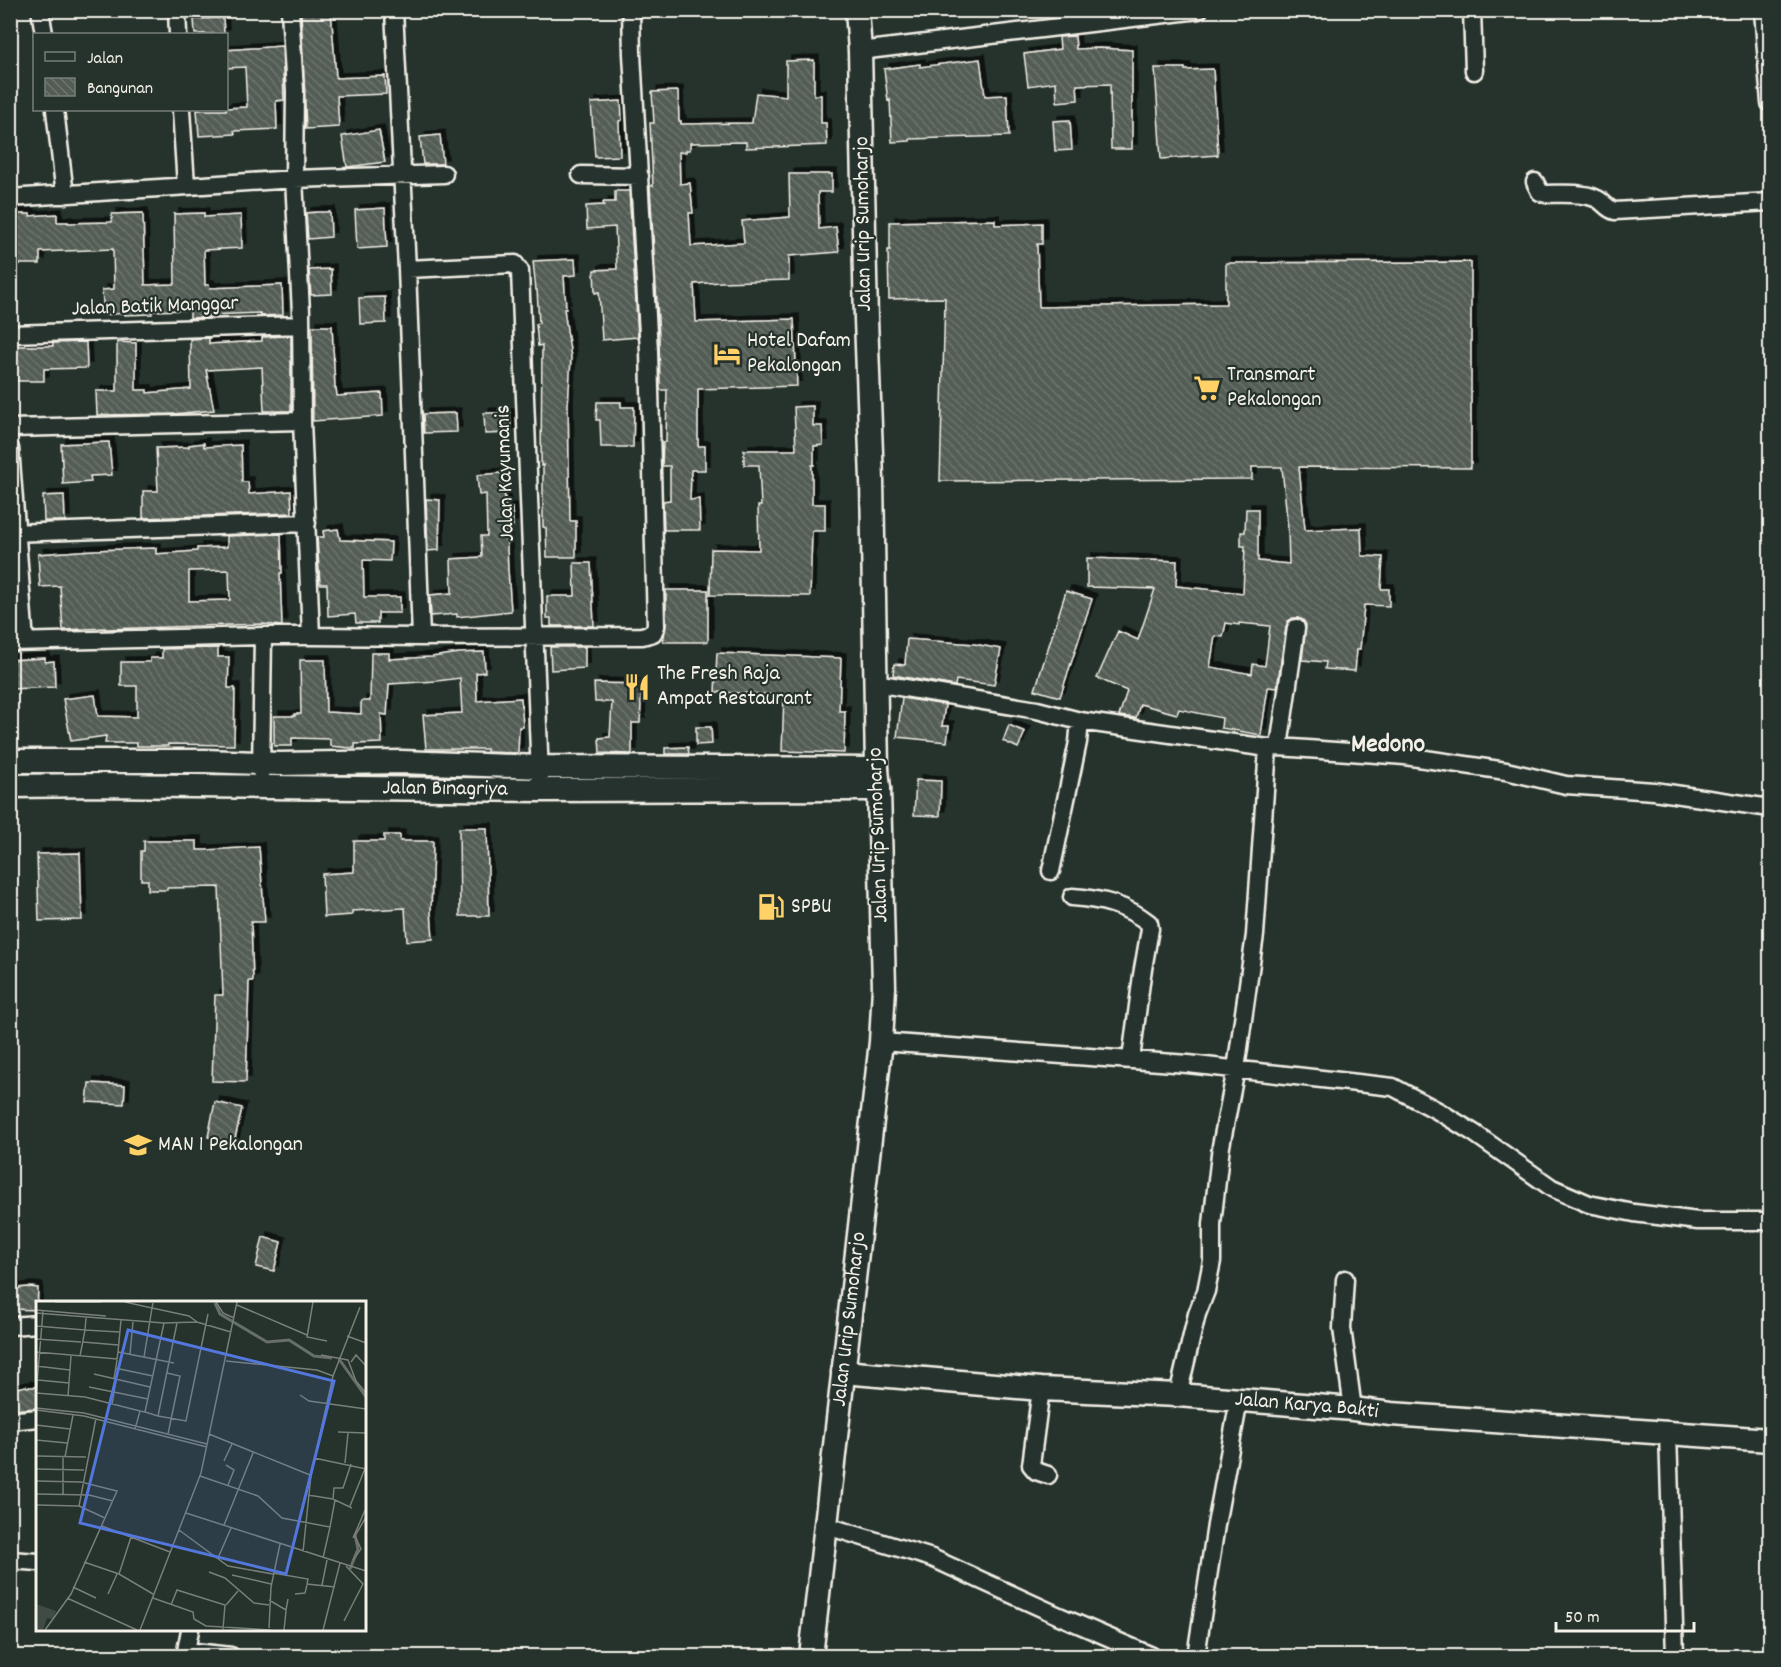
<svg xmlns="http://www.w3.org/2000/svg" width="1781" height="1667" font-family="Dekko,sans-serif">
  <style>
    .building { fill: url(#building-back-hatch); stroke: #f4f1e8; stroke-width: 1.5; fill-rule: evenodd; filter: url(#shadow) }
    .lines { fill: none; stroke-linecap: round; stroke-linejoin: round }
    .street-casing { stroke: #f4f1e8; stroke-width: 21 }
    .secondary-casing { stroke: #f4f1e8; stroke-width: 27 }
    .street { stroke: #26332d; stroke-width: 16 }
    .secondary { stroke: #26332d; stroke-width: 22 }
    .labels { text-anchor: middle; dominant-baseline: central; stroke-width: 4.5; stroke-linejoin: round; paint-order: stroke }
    .street-label { font-size: 22px; fill: #f4f1e8; stroke: #26332d }
    .poi-label { font-size: 22px; fill: #f4f1e8; stroke: #26332d; text-anchor: start }
    .quarter-label { font-size: 26px; font-weight: bold; fill: #f4f1e8; stroke: #26332d }
    .inset-river { fill: none; stroke: #676f68; stroke-width: 3 }
    .inset-road { fill: none; stroke: #787f78; stroke-width: 1.5 }
    .view { fill: #5377dc; fill-opacity: 0.15; stroke: #5377dc; stroke-width: 3 }
    .inset-edge { fill: none; stroke: #f4f1e8; stroke-width: 3 }
  </style>
  <defs>
    <pattern id="building-back-hatch" width="6" height="6" patternUnits="userSpaceOnUse" patternTransform="scale(1.5)"><rect width="6" height="6" fill="#525c55"/><path d="M-1 5l2 2M0 0l6 6M5-1l2 2" fill="none" stroke="#6c746d"/></pattern>
    <filter id="shadow"><feDropShadow dx="5" dy="-5" stdDeviation="0" flood-color="#0009"/></filter>
  </defs>
  <rect width="100%" height="100%" fill="#26332d"/>
  <filter id="ink" filterUnits="userSpaceOnUse"><feTurbulence type="fractalNoise" baseFrequency=".0167" numOctaves="2"/><feDisplacementMap in="SourceGraphic" scale="12" xChannelSelector="R" yChannelSelector="G"/><feConvolveMatrix kernelMatrix="1 2 1 2 8 2 1 2 1" color-interpolation-filters="sRGB"/></filter>
  <g filter="url(#ink)">
    <path class="building" d="M331 10 336 78 385 76 386 94 337 96 339 127 306 129 301 11Z
      M223 18 224 34H195L194 19Z
      M1075 36 1076 49 1100 48 1132 50V149H1111L1110 84 1077 85 1078 100 1057 102 1056 82 1028 86 1024 54 1060 49 1059 37Z
      M282 46 284 100 276 101 277 129 234 131 235 134 199 136 197 110H226V108L247 107 245 67 226 68V50Z
      M980 59 985 96 1007 95 1009 136 910 139V141L892 142 890 100 888 101 884 69 920 64V67Z
      M814 60V95H821V123H826L827 145 746 148V142L690 143V150H686V152H679L680 184 690 183 693 213H689L691 246 744 243 742 221 790 217 789 174H832V192H818L819 229 836 227 839 252 789 256V280L721 282 694 284 696 322 794 319 797 386 698 389V446H705V470H691L690 500 699 499 700 530H664L663 501 670 500V466H662L663 442H666L667 390H660L659 336 650 186H653L650 123H654L652 92 678 91 679 121H681V124L752 123 756 93 786 96V61Z
      M1155 68H1185V70L1213 69 1218 155 1161 159Z
      M621 101 622 120 619 121 620 156 595 157 591 103Z
      M1070 120 1072 150 1055 151 1053 121Z
      M379 130 385 162 347 167 342 136Z
      M440 135 443 164H423L420 137Z
      M615 191H629L638 337 602 340 599 292 595 293 594 270 617 269 615 227 587 229 586 206 604 205 603 202H615Z
      M385 208 387 247 357 249 355 210Z
      M318 212H330L331 237 308 239 306 213Z
      M143 213 145 285 175 284 174 214 204 213V217L241 215 242 248 204 250 205 285H209L210 288 282 285 283 315 260 316V313L209 315V317L190 318V310L152 311V314L125 315V313L104 315 102 290 114 289 113 249 40 252V264H10V220H14V214H30V216L57 214V222H68V223L112 222V214Z
      M995 220V225L1042 223V244H1037L1039 307 1226 304V263L1471 262V468L1299 467 1305 530 1361 528 1362 556 1383 557 1381 589H1389V606L1364 605 1360 649H1357L1355 671 1325 669 1326 662 1302 660 1306 625 1303 620 1298 618H1293L1288 621 1286 627 1277 688 1268 687 1261 735 1221 728 1222 718 1179 709 1177 714 1140 704 1136 718 1119 716 1127 691 1097 678 1118 631 1138 640 1155 589 1087 587V558L1177 561 1176 586 1243 593 1245 546H1241V532H1245L1246 509H1258V561L1289 564 1288 529 1282 467H1252V479L940 481 945 298 889 299 888 250H890V222ZM1226 623 1239 625V623L1270 626 1265 666 1253 664 1252 674 1210 667 1215 636 1223 637Z
      M575 259 576 275 564 276 566 309H564L571 358 568 405 570 521H576V557H547L546 528 543 527V465L541 466 542 345 538 346 536 324 539 323 537 290H536L533 261Z
      M331 269 332 294 311 295 309 270Z
      M385 297 386 323 360 324 359 298Z
      M312 326H332L335 388H336L337 396 382 393 383 416 313 421Z
      M291 336V411H264L262 367 206 370 214 410 173 414 97 415 96 391H117V342L136 343V390H147V393L191 389 190 339 209 338V344L262 341V337Z
      M86 342 87 368 44 369V381H16L17 346H53V343Z
      M597 402H621V407H634L633 447H601L600 420H596Z
      M813 406V426H822L823 445 814 446V465H812V504H825V531H812L810 596 710 595 711 549 759 550 758 506H761L759 465H744V450H796L794 407Z
      M456 413 457 432 424 433 423 414Z
      M484 413H510L511 433 485 434Z
      M109 442 112 475 90 476 91 482 63 484 61 444Z
      M204 443V447L241 445 242 482H248L249 494 291 491 292 513 143 518V491H158L156 448 189 447V445Z
      M502 473 506 508H512L513 526H506L508 570 511 611 457 617V614L431 616 430 595 452 593 451 559 482 557 481 536H487L486 494 479 495 477 475Z
      M64 495 65 521H44L43 496Z
      M426 499 440 500 439 550 428 551Z
      M338 529 340 540 391 542 390 561 363 560 364 597H400V613H378V623H356L355 614 328 616 327 584H320L317 537H324L323 531Z
      M281 534 282 573H280L282 626 263 624 105 629V628L63 630 60 586 40 587 38 554 94 550 156 548V554L197 551V548L227 547V536ZM229 570 230 600 189 601V571Z
      M574 563H591L594 626H551V618H547V596H575Z
      M666 590H708V642H663L666 626Z
      M1066 591 1092 599 1060 697 1035 690Z
      M907 639 974 644 1001 649 994 685 956 680 955 686 893 675 894 664 905 665Z
      M550 647H585V668L551 670Z
      M218 648V657H229L228 688H235L234 745 168 744V746H137V743H105L106 736 71 741 63 699 95 695 98 716 137 717V686H121V662H150V658H162V649Z
      M484 652 485 672 476 673 477 701 521 698 523 727H519L518 753 487 752V749H426L423 715 462 713 460 678 437 681 389 684 387 715 381 714 382 743 355 744V748H351L330 746V739L292 738V746H274V716H295V714H301L300 660H325L326 712 361 714V701H370L371 653H389V659L432 657 459 653Z
      M717 653 841 658 839 711H845L844 753 782 751 784 695 715 692Z
      M45 658V662L54 661 55 687 10 689V660Z
      M594 683 642 684 640 723H632V754L600 753 599 738 610 737 612 702H595Z
      M902 698 945 705 942 726H949L947 742 897 737Z
      M1009 725 1025 732 1018 748 1003 741Z
      M696 727H711L712 744 696 745Z
      M688 747 689 754H665V748Z
      M916 780 941 781 940 816 914 815Z
      M459 828H487L489 916H460Z
      M384 835H400V841H433L431 912 433 939 407 941 405 908 352 911V915L324 917 322 874 354 872V841H384Z
      M144 841H197V850H207L259 847 265 922H251L253 981H249L246 1082 212 1081 215 995H223L219 887 167 888V890H148V880H141V851H144Z
      M80 853 82 920 39 921 37 854Z
      M89 1083 125 1085 124 1104 87 1102Z
      M215 1102 242 1108 234 1143 208 1137Z
      M263 1237 281 1242 274 1271 256 1267Z
      M28 1287 38 1288 37 1310 10 1309V1289Z
      M26 1386 27 1387H38V1408L10 1410V1390Z"/>
    <g class="lines">
      <defs>
        <path id="street" d="M40 10 44 34
          M177 10 178 34
          M1472 10 1474 71
          M1763 10 1770 103
          M860 51 1199 10
          M55 110 65 195
          M181 110 186 185
          M581 175 640 176
          M1535 182 1540 192 1546 194C1561 194 1581 192 1595 198 1604 201 1606 209 1615 211L1770 202
          M10 198 294 179 444 174
          M407 269 515 264 520 271 540 777
          M10 334 301 325
          M10 428 302 421
          M10 448 25 642
          M10 533 307 523
          M311 636 421 637 407 269 394 10
          M421 637 642 636 653 633 656 626 649 351 632 54 631 10
          M10 642 263 636
          M875 683 1037 710 1080 721 1268 748 1279 747 1405 756 1506 771 1566 785 1654 791 1770 808
          M1279 747 1296 628
          M261 772 263 636H311L302 421 301 312 294 179 295 91 290 10
          M1051 871 1078 742 1080 721
          M1072 897C1101 899 1126 905 1149 923L1150 929 1142 975 1131 1059
          M881 1042 1188 1064 1393 1087 1438 1111 1474 1133 1552 1188 1589 1204 1634 1213 1698 1221H1770
          M1345 1279 1342 1328 1353 1409
          M10 1326 38 1324
          M1041 1389 1031 1465 1036 1471 1048 1475
          M1178 1395 1197 1314 1206 1291 1212 1261V1224L1221 1146 1236 1069 1255 935 1268 748
          M10 1421 38 1418
          M1668 1433 1675 1656
          M827 1526 932 1558 1057 1615 1152 1656
          M10 1560 38 1562
          M186 1651 231 1656
          M185 1656 190 1630
          M1196 1656 1216 1525 1239 1400"/>
        <g id="secondary">
          <path d="M10 761H205L279 764 401 762 540 767 877 769"/>
          <path id="s1" d="M10 786 100 785 540 790 879 789"/>
          <path id="s2" d="M843 1372 1041 1389 1178 1395 1353 1409 1391 1414 1770 1440"/>
          <path id="s3" d="M811 1656 881 1042 884 987 879 789 877 769 872 480 866 319 860 51 857 10"/>
        </g>
      </defs>
      <use href="#street" class="street-casing"/>
      <use href="#secondary" class="secondary-casing"/>
      <use href="#street" class="street"/>
      <use href="#secondary" class="secondary"/>
    </g>
  </g>
  <defs>
    <symbol id="hotel-bare" viewBox="-9 -9 18 18"><path d="M-6-4.5h1.5V1H6V5H4.5V3h-9V5H-6ZM-4 0a1.8 1.8 0 1 1 3.6 0ZM.5 0V-2.5h3Q6-2.5 6 0Z" fill="#ffd166" stroke="#26332d" stroke-width="2.5" paint-order="stroke"/></symbol>
    <symbol id="supermarket-bare" viewBox="-9 -9 18 18"><path d="M-6-5.5h2.5l.6 2H6L4.5 2H-2.5L-4.4-4H-6ZM-1.5 3.2a1.3 1.3 0 1 0 .1 0ZM3 3.2a1.3 1.3 0 1 0 .1 0Z" fill="#ffd166" stroke="#26332d" stroke-width="2.5" paint-order="stroke"/></symbol>
    <symbol id="restaurant-bare" viewBox="-9 -9 18 18"><path d="M-5-6h1v4h1v-4h1v4h1v-4h1v5L-1.5 .5V6h-2V.5L-5-1ZM5-6V6H3V1.5H1.5Q1.5-4 5-6Z" fill="#ffd166" stroke="#26332d" stroke-width="2.5" paint-order="stroke"/></symbol>
    <symbol id="fuel-bare" viewBox="-9 -9 18 18"><path d="M-5.5-6h7V0h2V4h1.3V-2.5L3-4.5l.8-.8L6-3V5H2.5V1h-1V6h-7ZM-4.2-4.7v3.2H.2V-4.7Z" fill="#ffd166" stroke="#26332d" stroke-width="2.5" paint-order="stroke"/></symbol>
    <symbol id="school-bare" viewBox="-9 -9 18 18"><path d="M0-5L7-2L0 1L-7-2ZM-4 1L0 2.5L4 1V4Q0 6-4 4Z" fill="#ffd166" stroke="#26332d" stroke-width="2.5" paint-order="stroke"/></symbol>
  </defs>
  <g fill-rule="evenodd">
    <use href="#hotel-bare" x="708" y="335" width="38" height="38"/>
    <use href="#supermarket-bare" x="1188" y="369" width="38" height="38"/>
    <use href="#restaurant-bare" x="618" y="668" width="38" height="38"/>
    <use href="#fuel-bare" x="752" y="888" width="38" height="38"/>
    <use href="#school-bare" x="119" y="1126" width="38" height="38"/>
  </g>
  <g class="labels">
    <g class="street-label">
      <text transform="translate(864 224) rotate(-91)">Jalan Urip Sumoharjo</text>
      <text transform="translate(155 307) rotate(-2)">Jalan Batik Manggar</text>
      <text transform="translate(506 473) rotate(-92)">Jalan Kayumanis</text>
      <text stroke="none"><textPath href="#s1" startOffset="435">Jalan Binagriya</textPath></text>
      <text transform="translate(879 835) rotate(-92)">Jalan Urip Sumoharjo</text>
      <text stroke="none"><textPath href="#s3" startOffset="339">Jalan Urip Sumoharjo</textPath></text>
      <text stroke="none"><textPath href="#s2" startOffset="465">Jalan Karya Bakti</textPath></text>
    </g>
    <g class="poi-label">
      <text x="747" y="341">Hotel Dafam<tspan x="747" dy="25">Pekalongan</tspan></text>
      <text x="1227" y="375">Transmart<tspan x="1227" dy="25">Pekalongan</tspan></text>
      <text x="657" y="674">The Fresh Raja<tspan x="657" dy="25">Ampat Restaurant</tspan></text>
      <text x="791" y="907">SPBU</text>
      <text x="158" y="1145">MAN 1 Pekalongan</text>
    </g>
    <g class="quarter-label">
      <text x="1388" y="745">Medono</text>
    </g>
  </g>
  <g transform="translate(36 1301)">
    <rect width="330" height="330" fill="#26332d"/>
    <path d="M0 303 20 310 17 318 11 317 7 329H0Z" fill="#414b45"/>
    <path class="inset-river" d="M179 2 184 13 231 41 253 39 278 55 296 57M303 58 330 96M314 268 322 248 319 234"/>
    <path class="inset-road" d="M19 1H65M89 1 116 7 108 56M180 1 187 12 198 17M277 1 271 36 291 40M117 2 116 7 153 15 161 21M201 4 271 34M0 9 70 15M0 12 128 22M0 25 49 29 50 17M311 35 330 42M0 38 45 41M47 41 82 44M0 51 81 58 82 51 138 62M82 51 85 19M94 53 97 21M285 54 312 59 320 80 330 92M44 55 49 29 83 31M190 60 281 69 297 75M315 61 320 54 330 65M0 65 34 69M79 67 117 75M131 72 144 75 132 133M58 73 114 86M78 78 81 59M2 79 33 82M53 86 112 98M0 92 49 96 104 110M264 94 273 100 330 108M0 95 7 10M32 95 35 55M76 104 80 79M0 107 48 112 171 143M0 109 48 115 171 146M109 111 122 115 141 22M122 115 150 120 172 13M0 124 34 128M99 128 104 110 109 111 128 22 161 21 195 31M302 131 330 132M173 133 274 174M0 139 31 142M0 155 50 156M29 156 37 114M278 157 330 168M188 160 196 143M309 162 312 132M190 164 198 169 192 184M0 168 48 169M164 175 222 195 246 217 294 226 287 257M0 180 45 181 81 190 35 293 9 329M0 193 53 194 77 200M27 193V156M272 194 297 198 316 207M297 198 298 187H307L315 163M0 204 43 205 60 117M43 205 69 217M314 205 330 165M150 212 330 270M188 224 217 152M66 225 134 251M294 226 299 199M143 229 192 265 237 273M317 237 330 207M267 251 275 174 297 75 324 6M182 257 195 227M317 259 325 248 319 235 330 216M48 261 83 273 117 293M173 271 189 277 218 302 233 304M237 272 272 278 271 283 299 286M83 273 95 236M196 274 235 283M286 284 291 259M37 286 60 297M72 293 81 273M259 293 269 292 271 284M31 297 101 329M117 297 157 311 158 318 170 325 235 329M233 299 250 309 252 298M135 304 141 289 189 304 187 328M190 304 202 290M308 320 327 283 310 265M233 327 235 286 244 243M104 329 165 172 201 1M248 329 250 310M287 329 304 262"/>
    <path class="view" d="M92 29 298 80 250 273 44 222Z"/>
    <rect width="330" height="330" class="inset-edge"/>
  </g>
  <rect width="1781" height="1667" fill="none" stroke="#26332d" stroke-width="36"/>
  <rect x="18" y="18" width="1745" height="1631" fill="none" stroke="#f4f1e8" stroke-width="2" filter="url(#ink)"/>
  <rect x="33" y="33" width="195" height="78" fill="#26332d" stroke="#787f78" stroke-width="1.5"/>
  <rect x="45" y="52" width="30" height="9" fill="#26332d" stroke="#787f78" stroke-width="1.5"/>
  <text x="87" y="63" font-size="18" fill="#f4f1e8">Jalan</text>
  <rect x="45" y="78" width="30" height="18" fill="url(#building-back-hatch)" stroke="#787f78" stroke-width="1.5"/>
  <text x="87" y="93" font-size="18" fill="#f4f1e8">Bangunan</text>
  <path d="M1556 1622v9h138v-9" fill="none" stroke="#f4f1e8" stroke-width="3"/>
  <text x="1565" y="1622" font-size="18" fill="#f4f1e8" stroke="#26332d" stroke-width="4.5" paint-order="stroke">50 m</text>
</svg>
